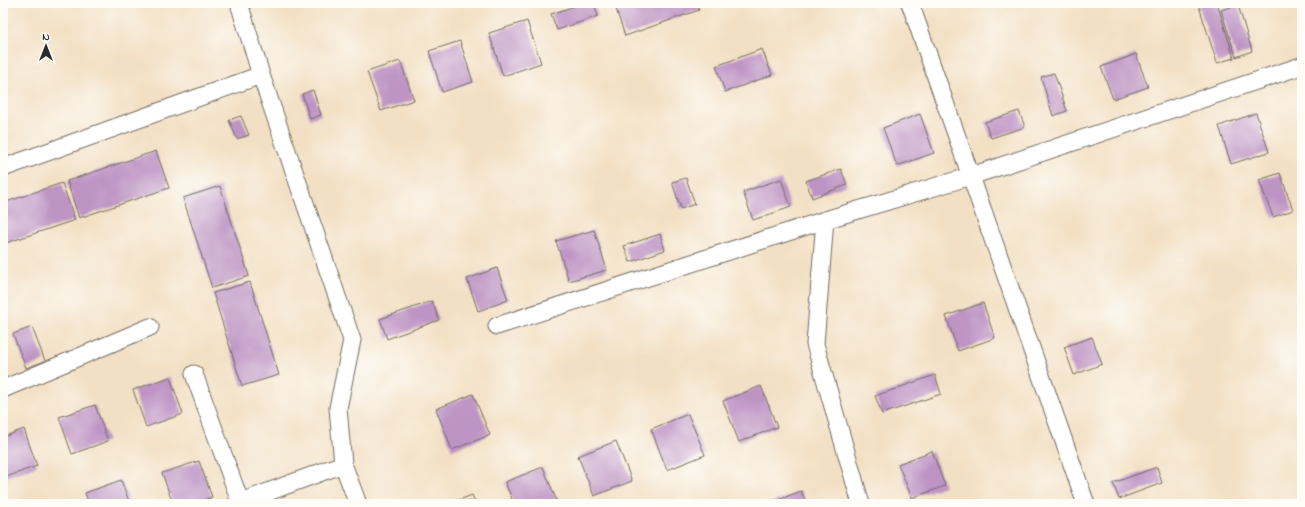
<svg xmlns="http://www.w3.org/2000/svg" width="1305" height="507" font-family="'Indie Flower',sans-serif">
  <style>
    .building { fill: #be94c5 }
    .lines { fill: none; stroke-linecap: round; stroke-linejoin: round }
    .street-casing { stroke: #716a61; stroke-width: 19 }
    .street { stroke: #fff; stroke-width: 17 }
  </style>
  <rect width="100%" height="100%" fill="#fdfcf7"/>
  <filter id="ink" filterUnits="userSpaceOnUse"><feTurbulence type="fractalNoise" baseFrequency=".025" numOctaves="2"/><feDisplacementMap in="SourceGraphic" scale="8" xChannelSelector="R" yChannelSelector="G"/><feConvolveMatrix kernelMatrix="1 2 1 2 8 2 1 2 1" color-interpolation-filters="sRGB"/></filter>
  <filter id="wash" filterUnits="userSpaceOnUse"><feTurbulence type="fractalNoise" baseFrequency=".012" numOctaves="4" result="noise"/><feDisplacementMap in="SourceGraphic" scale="16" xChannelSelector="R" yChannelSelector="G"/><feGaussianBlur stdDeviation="0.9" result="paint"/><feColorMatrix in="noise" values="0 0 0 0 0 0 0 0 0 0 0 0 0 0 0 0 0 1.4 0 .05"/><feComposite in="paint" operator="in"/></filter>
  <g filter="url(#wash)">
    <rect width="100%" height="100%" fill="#f3e0c4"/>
    <g id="blocks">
      <path class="building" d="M584 3H594L598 16 557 30 551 14Z
        M614 3H696L699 10 625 36Z
        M1198 3H1217L1234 58 1217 63Z
        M1238 5 1252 51 1236 57 1221 10Z
        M527 21 541 63 503 76 489 33Z
        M460 41 473 82 442 92 429 51Z
        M762 49 772 75 725 92 716 66Z
        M1136 54 1148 87 1113 99 1101 67Z
        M400 61 414 100 381 111 367 72Z
        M1054 73 1067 111 1053 116 1041 77Z
        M313 90 321 115 310 119 302 94Z
        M1019 111 1025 127 991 138 985 122Z
        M1256 113 1269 152 1231 164 1219 126Z
        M920 114 934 153 897 166 883 128Z
        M241 116 249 135 237 139 229 120Z
        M156 151 169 188 79 218 67 181Z
        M841 169 847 185 812 198 806 181Z
        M1280 173 1293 210 1273 217 1259 180Z
        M686 178 695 204 681 209 672 182Z
        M781 179 791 207 753 220 743 192Z
        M62 183 75 220 3 244V203Z
        M220 186 249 276 212 288 183 198Z
        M594 230 607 270 569 281 556 241Z
        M660 234 665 250 630 262 624 246Z
        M497 268 508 300 478 311 467 279Z
        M250 282 279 375 242 386 213 293Z
        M432 301 439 320 387 339 380 319Z
        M983 303 995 338 958 351 946 316Z
        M32 327 45 361 26 368 13 334Z
        M1092 337 1102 364 1074 375 1064 347Z
        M935 375 941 394 882 414 875 396Z
        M170 377 183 414 146 427 133 390Z
        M761 386 777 427 739 442 723 401Z
        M473 394 490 435 452 450 436 409Z
        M95 405 108 441 72 454 59 417Z
        M688 414 705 455 667 470 651 429Z
        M24 429 37 466 3 478V437Z
        M616 441 632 481 594 496 578 456Z
        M932 451 945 486 912 498 898 464Z
        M199 461 212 497 192 504H173L162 473Z
        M543 467 558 504H514L505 482Z
        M1157 467 1162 483 1119 499 1113 483Z
        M121 480 130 504H89L85 493Z
        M801 491 807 504H768Z
        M472 495 476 504H449Z"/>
    </g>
  </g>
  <g filter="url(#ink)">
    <use href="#blocks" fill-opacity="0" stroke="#716a61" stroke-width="1"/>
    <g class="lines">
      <defs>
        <path id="street" d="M910 3 1086 504
          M261 75 352 340 338 408 343 464 358 504
          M3 168 261 75 239 3
          M825 220 815 344 861 504
          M497 326 825 220 971 176 1301 66
          M194 374 241 504
          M3 389 150 327
          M236 504 343 464"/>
      </defs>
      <use href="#street" class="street-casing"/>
      <use href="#street" class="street"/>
    </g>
  </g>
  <rect width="1305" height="507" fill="none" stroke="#fdfcf7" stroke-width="16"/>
  <g transform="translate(46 46)" stroke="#fdfcf7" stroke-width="3" paint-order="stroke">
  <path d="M0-3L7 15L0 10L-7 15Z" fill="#2b2b2b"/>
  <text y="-6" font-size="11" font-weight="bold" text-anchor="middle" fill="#2b2b2b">N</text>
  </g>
</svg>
